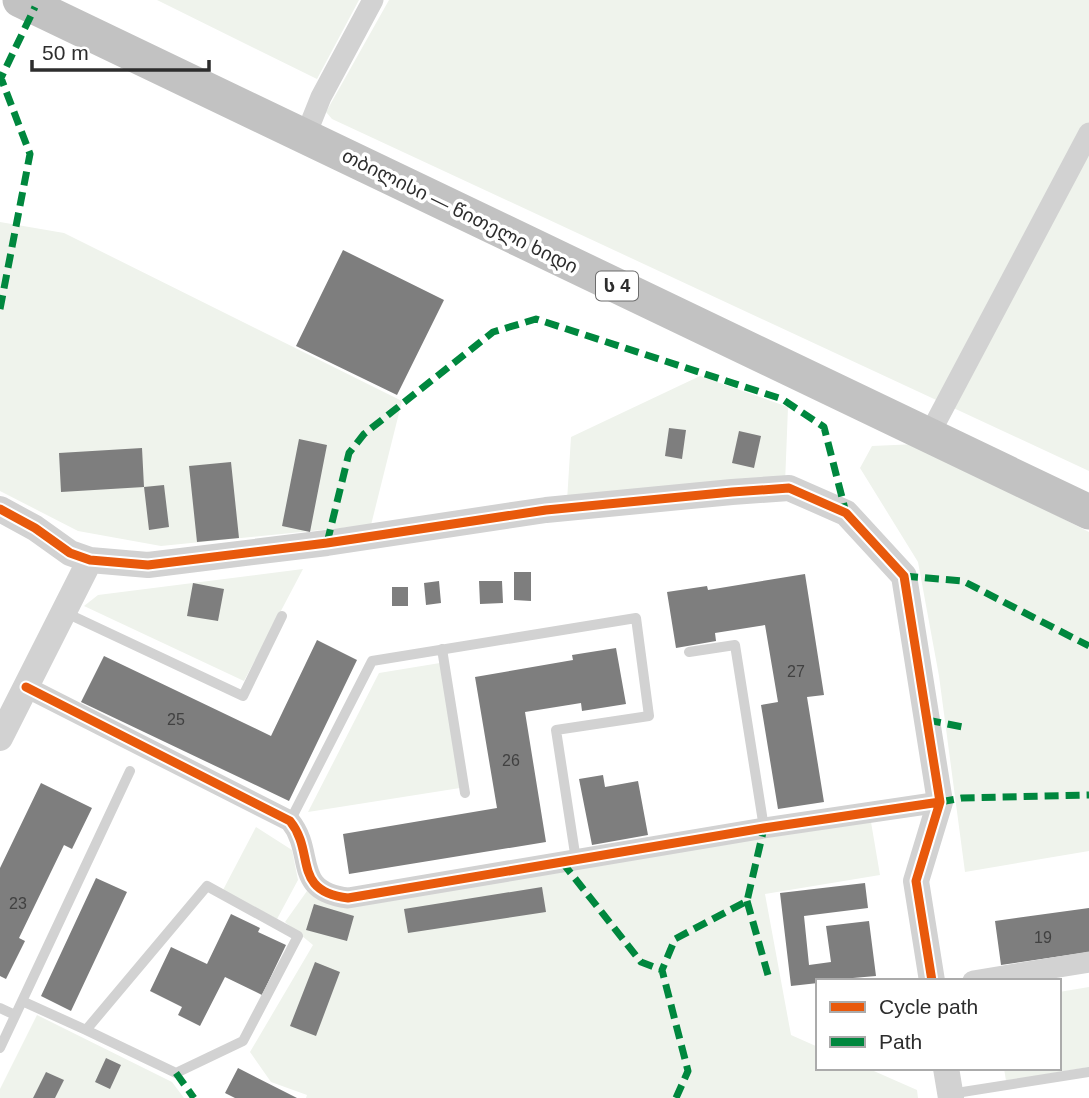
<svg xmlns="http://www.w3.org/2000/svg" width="1089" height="1098" font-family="Helvetica,'Noto Sans Georgian',sans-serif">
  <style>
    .green { fill: #eff3ec }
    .building { fill: #7e7e7e }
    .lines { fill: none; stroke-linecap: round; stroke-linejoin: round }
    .service { stroke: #d2d2d2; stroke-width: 10 }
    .minor { stroke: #d2d2d2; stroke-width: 21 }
    .tertiary { stroke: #d2d2d2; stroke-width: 26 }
    .trunk { stroke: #c2c2c2; stroke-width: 35 }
    .quiet { stroke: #00873e; stroke-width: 7; stroke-dasharray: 14 7; stroke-linecap: butt }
    .cycleway-casing { stroke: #fff; stroke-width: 13 }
    .cycleway { stroke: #e8590c; stroke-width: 9 }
    .labels { text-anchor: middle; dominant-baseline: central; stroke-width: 7; stroke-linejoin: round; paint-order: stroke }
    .number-label { font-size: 16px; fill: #414141 }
    .shield { fill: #fff; stroke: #6c6c6c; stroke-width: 2 }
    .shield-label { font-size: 18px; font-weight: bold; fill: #2d2d2d }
    .street-label { font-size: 19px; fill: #2d2d2d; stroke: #fff }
  </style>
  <rect width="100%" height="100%" fill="#fff"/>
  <path class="green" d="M157 0H359L317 79Z
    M389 0H1089V471L332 119 326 112Z
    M0 222 64 233 402 401 371 525 161 546 78 531 0 491Z
    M700 376 788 407 785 484 567 501 571 437Z
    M917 444 1089 532V851L965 872 939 676 918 562 860 468 872 446Z
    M303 569 244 681 84 606 98 595Z
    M440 663 460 788 308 812 379 673Z
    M871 822 880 875 765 894 791 1035 818 1047V1068H867L917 1090 918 1098H306L307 1095 271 1082 250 1052 313 945 285 922 307 891 345 905 578 866Z
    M256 827 292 850 298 880 277 919 223 890Z
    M1089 987V1067L1006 1081 1004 1068H1059V992Z
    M37 1015 172 1082 184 1098H0V1089Z"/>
  <path class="building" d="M343 250 444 300 397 395 296 346Z
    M669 428 686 430 682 459 665 456Z
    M739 431 761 436 754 468 732 463Z
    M299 439 327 445 310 532 282 526Z
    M142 448 144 487 61 492 59 453Z
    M231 462 239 538 197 542 189 466Z
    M164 485 169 527 149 530 144 487Z
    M514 572H531V601L514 600Z
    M805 574 824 695 807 697 824 802 778 809 761 705 778 702 765 625 715 633 716 641 676 648 667 592 707 586 708 590Z
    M439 581 441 603 426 605 424 583Z
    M479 581H502L503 603 480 604Z
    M193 583 224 589 218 621 187 616Z
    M392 587H408V606H392Z
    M317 640 357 660 289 801 81 702 104 656 271 736Z
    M616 648 626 704 582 711 581 703 525 712 546 842 349 874 343 834 497 808 475 677 573 660 572 655Z
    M603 775 605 787 638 781 648 835 592 845 579 779Z
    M41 783 92 808 72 849 64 845 19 938 25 941 6 979 0 976V868Z
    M96 878 127 892 71 1011 41 996Z
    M865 883 868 908 804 916 809 965 831 962 826 926 869 921 876 976 818 981V983L791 986 780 893Z
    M542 887 546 912 408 933 404 909Z
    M314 904 354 916 347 941 306 930Z
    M1089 908V952L1001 965 995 921Z
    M231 914 260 928 258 932 286 945 262 995 225 977 200 1026 178 1015 182 1007 150 991 171 947 207 964Z
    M315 962 340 972 316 1036 290 1026Z
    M106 1058 121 1065 110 1089 95 1082Z
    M238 1068 297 1098H235L225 1093Z
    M46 1072 64 1080 55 1098H33Z"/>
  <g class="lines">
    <path class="service" d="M64 612 243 696 282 616
      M442 649 465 793
      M689 652 735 645 764 828
      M290 821 372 661 636 618 649 716 556 730 576 860
      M22 1001 86 1030 207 886 298 936 243 1041 176 1073 86 1030
      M0 1008 15 1015
      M0 1048 130 771
      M950 1094 1089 1072"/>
    <path class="minor" d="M305 137 321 97 373 0
      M929 435 1089 133
      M26 687 290 821C316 853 291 891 348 898L764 828 940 802
      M973 981 1089 962"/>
    <path class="tertiary" d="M0 509 35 528 70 553 90 560 148 565 327 543 546 510 732 492 789 488 846 513 904 576 940 802 916 881 932 981
      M0 738 90 560
      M946 1068 951 1098"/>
    <path class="trunk" d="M20 0 1089 512"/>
    <path class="quiet" d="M0 309 30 154 1 78 35 7
      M327 543 349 453 364 434 493 332 536 319 782 399 824 427 846 513
      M904 576 963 581 1089 646
      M927 720 968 728
      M940 802 962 798 1089 795
      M562 862 641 962 662 970
      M747 901 768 975
      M176 1073 194 1098
      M676 1098 688 1071 662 970 675 939 747 901 764 828"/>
    <defs>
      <path id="cycleway" d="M0 509 35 528 70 553 90 560 148 565 327 543 546 510 732 492 789 488 846 513 904 576 940 802 916 881 932 981
        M26 687 290 821C316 853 291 891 348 898L764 828 940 802"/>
    </defs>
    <use href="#cycleway" class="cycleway-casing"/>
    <use href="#cycleway" class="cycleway"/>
  </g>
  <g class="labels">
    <g class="number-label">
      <text x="796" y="671">27</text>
      <text x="176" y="719">25</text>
      <text x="511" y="760">26</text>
      <text x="18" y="903">23</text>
      <text x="1043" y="937">19</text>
    </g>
    <rect class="shield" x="596" y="271.5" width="42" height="29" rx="5"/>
    <g class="shield-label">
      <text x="617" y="286">ს 4</text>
    </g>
    <g class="street-label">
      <text transform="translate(460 211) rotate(26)">თბილისი — წითელი ხიდი</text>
    </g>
  </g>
  <rect x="816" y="979" width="245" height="91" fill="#ffffff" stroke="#ababab" stroke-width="2"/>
  <rect x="830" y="1002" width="35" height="10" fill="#e8590c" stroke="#ababab" stroke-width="2"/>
  <text x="879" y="1014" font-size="21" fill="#2d2d2d">Cycle path</text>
  <rect x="830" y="1037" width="35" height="10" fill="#00873e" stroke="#ababab" stroke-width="2"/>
  <text x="879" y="1049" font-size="21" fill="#2d2d2d">Path</text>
  <path d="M32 60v10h177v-10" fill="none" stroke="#2d2d2d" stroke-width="3.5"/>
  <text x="42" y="60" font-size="21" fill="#2d2d2d" stroke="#ffffff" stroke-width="5" paint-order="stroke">50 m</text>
</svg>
